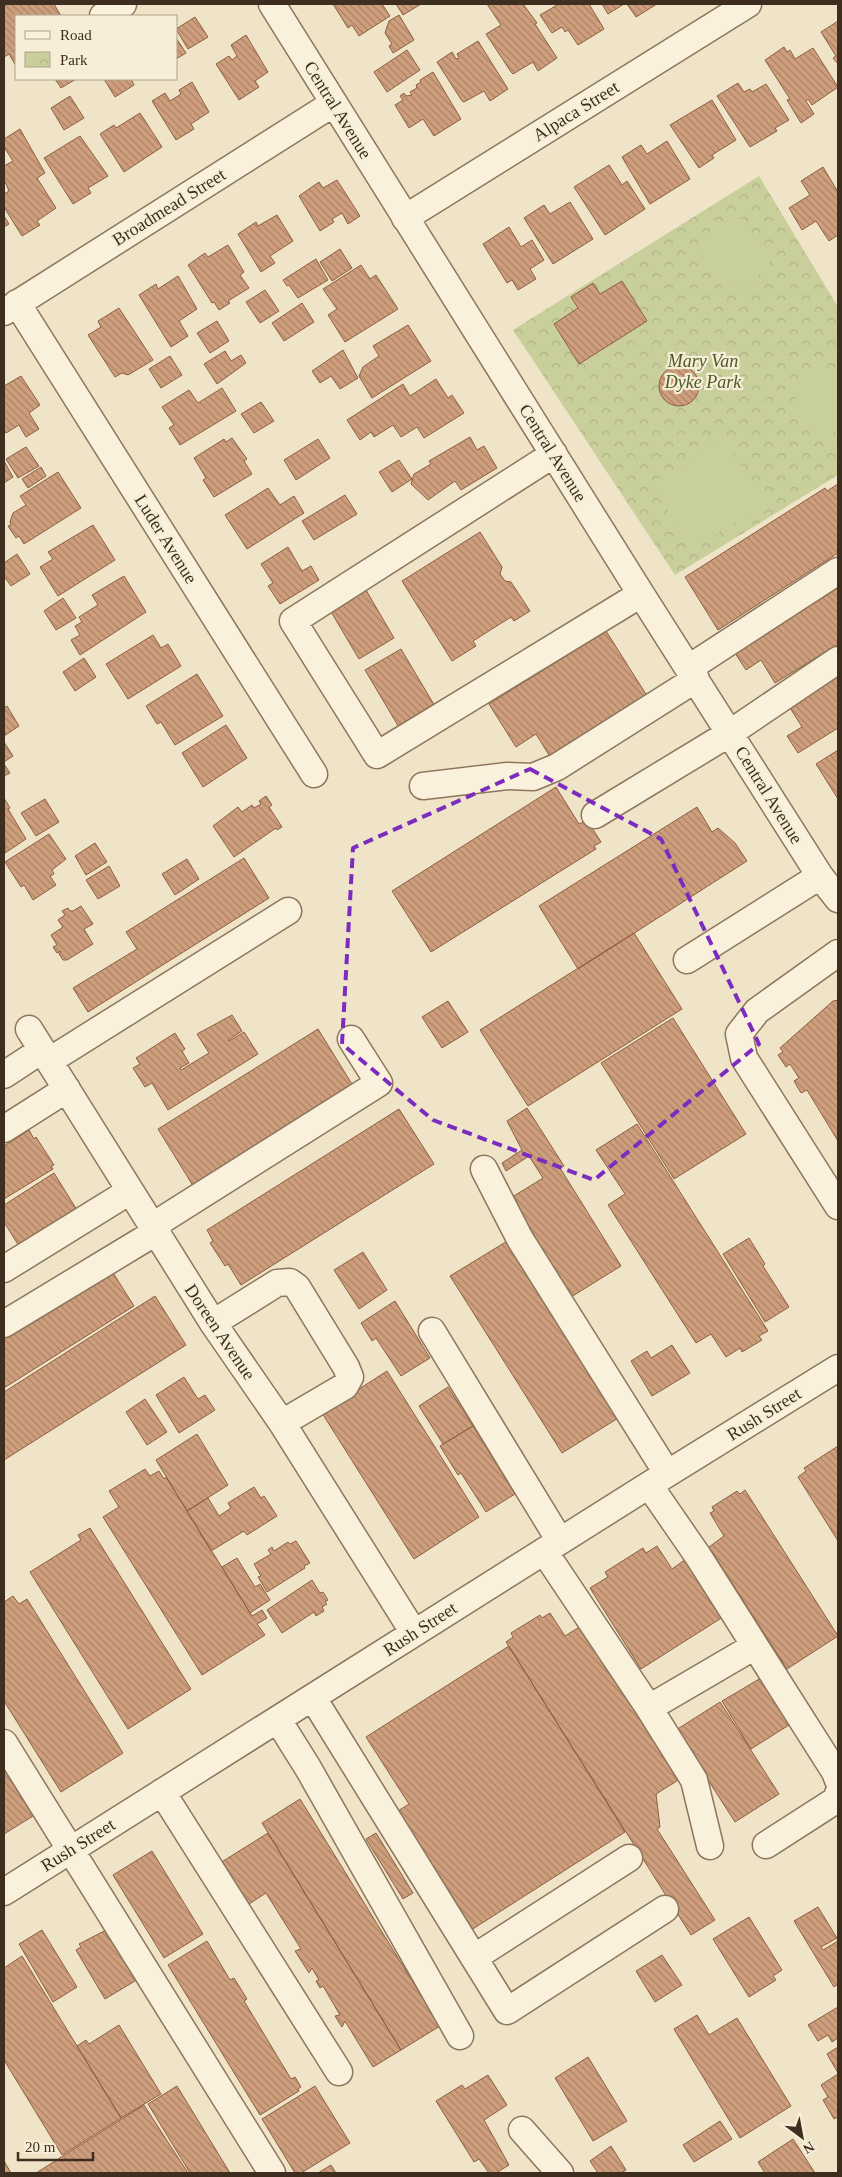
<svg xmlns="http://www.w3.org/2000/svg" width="842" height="2177" font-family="'Times New Roman',serif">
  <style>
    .park { fill: url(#park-crowns) }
    .garden { fill: #c9cf9b }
    .building { fill: url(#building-back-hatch); stroke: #8d5f41 }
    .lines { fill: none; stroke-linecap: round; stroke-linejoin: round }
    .minor-casing { stroke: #8d765c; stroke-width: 29 }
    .minor { stroke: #faf1dc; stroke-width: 26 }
    .marked { fill: none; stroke: #7b2cbf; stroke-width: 4; stroke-dasharray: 10 6; stroke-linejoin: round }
    .labels { text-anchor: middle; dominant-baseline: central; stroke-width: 4.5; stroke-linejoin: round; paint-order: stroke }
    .street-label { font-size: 18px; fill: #3d2e20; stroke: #f7eed8 }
    .park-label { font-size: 18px; font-style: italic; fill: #4d5a26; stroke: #f7eed8 }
  </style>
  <defs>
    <pattern id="park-crowns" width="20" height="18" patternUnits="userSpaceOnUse" patternTransform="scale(1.25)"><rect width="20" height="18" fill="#c9cf9b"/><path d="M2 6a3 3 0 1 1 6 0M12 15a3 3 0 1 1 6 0" fill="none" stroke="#aeb285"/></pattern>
    <pattern id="building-back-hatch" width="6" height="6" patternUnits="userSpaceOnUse" patternTransform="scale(1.25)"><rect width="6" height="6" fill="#cf9f7d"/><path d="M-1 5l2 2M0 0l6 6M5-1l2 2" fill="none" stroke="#a98266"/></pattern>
  </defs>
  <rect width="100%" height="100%" fill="#f0e4c8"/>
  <path class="park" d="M759 176 838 307V475L675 575 513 330Z"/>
  <path class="garden" d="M742 218 771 261 749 287 726 288 708 273 700 245Z
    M838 366V429L821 441C801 425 795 417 796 391L814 374Z
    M723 438 765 504 693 549 651 484Z"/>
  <path class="building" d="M4 4H54L61 16H16V66L9 54 4 57Z
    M333 4H382L390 16 359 36 352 25 348 28Z
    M396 4H421L403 15Z
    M487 4H523L537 23 535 24 557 58 538 71 533 62 513 74 511 72 486 34 501 25Z
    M559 4H589L604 29 578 45 568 30 565 32 562 27 552 33 540 15Z
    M602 4H624L608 14Z
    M627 4H657L636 17Z
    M399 15 414 40 393 53 389 46 392 44 385 33 389 21Z
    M195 17 208 37 188 49 176 29Z
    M838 21V63H837L833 58 836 56 821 32Z
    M246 35 268 72 255 81 259 87 239 100 216 64 229 56 232 60 237 56 231 45Z
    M176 38 186 53 176 59Z
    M478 41 508 89 490 101 484 91 464 102 462 101 437 62 452 52 456 59 459 58 457 54Z
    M784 47 787 52 790 50 795 59 813 48 838 87 812 105 808 99 806 101 814 114 801 123 787 100 790 99 765 60Z
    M407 50 420 70 387 92 374 72Z
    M433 72 461 119 434 136 423 119 409 128 395 105 403 100 400 96 404 93 406 96 412 95 410 92 417 88 416 85 421 82 420 80Z
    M55 79H76L61 88Z
    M104 79H131L134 85 115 97Z
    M192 82 209 112 191 124 194 129 176 140 152 101 165 93 170 101 181 94 179 90Z
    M738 83 744 92 750 89 752 92 766 84 789 120 775 128 777 131 750 147 717 96Z
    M70 96 84 118 64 130 51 108Z
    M712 100 736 140 712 155 714 158 699 168 670 125Z
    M140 113 162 147 124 172 100 134 114 125 116 128Z
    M20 129 45 173 37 178 56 208 37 221 40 225 22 236 4 207V194L9 191 4 179V166L13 161 4 147V139Z
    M80 136 108 176 88 188 91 193 73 204 44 158Z
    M667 141 690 179 650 204 622 157 641 145 647 154Z
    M609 165 622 185 627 181 645 209 605 235 574 187Z
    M823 167 838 192V235L829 241 816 221 802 230 789 208 810 195 801 181Z
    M337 180 360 216 348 224 342 213 332 219 334 222 320 231 299 196 319 182 323 188Z
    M570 202 593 239 553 264 524 218 544 205 550 214Z
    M277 215 293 241 270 256 275 263 261 272 238 234 256 222 258 226Z
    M4 216 9 224 4 227Z
    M509 227 521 247 532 240 544 260 530 269 536 279 518 290 512 280 507 283 483 244Z
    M228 245 244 272 240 275 249 288 228 301 230 303 219 310 214 302 212 303 188 265 205 253 208 257Z
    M340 249 352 268 332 281 320 262Z
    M316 259 328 280 298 298 289 285 287 286 283 280Z
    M361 265 370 279 376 275 398 309 345 342 328 315 337 309 323 289Z
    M178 276 197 309 179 321 188 336 171 347 139 295 156 284 158 289Z
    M622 281 647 321 579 364 554 324 578 308 571 297 593 283 600 294Z
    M265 290 279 311 260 323 246 302Z
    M302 303 314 322 284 341 272 323Z
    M119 308 153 360 128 375 122 373 115 377 88 335 101 327 98 321Z
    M217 321 229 341 210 353 197 333Z
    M408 325 431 361 372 398 359 376 363 367 379 356 373 346Z
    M343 350 358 378 340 389 331 376 320 383 312 371Z
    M225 351 231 361 241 355 246 363 217 384 204 364Z
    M170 356 182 375 161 388 149 369Z
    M659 386a20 20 0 1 1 40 0a20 20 0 1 1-40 0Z
    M21 376 40 405 29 413 39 429 26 437 19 425 6 433 4 430V386Z
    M436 379 448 398 452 395 464 413 424 438 417 427 401 437 393 425 374 437 371 432 360 440 347 420 403 384 410 396Z
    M222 388 236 411 180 445 169 428 174 425 162 407 189 390 198 403Z
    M261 402 274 421 254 433 241 414Z
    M470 437 477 450 484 446 497 468 461 490 455 481 428 500 411 484 414 474 431 464 429 461Z
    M232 438 247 459 244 461 252 474 214 497 203 480 206 478 194 458 224 439 226 442Z
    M318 439 330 458 296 480 284 460Z
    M26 447 39 466 18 478 6 459Z
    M399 460 412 479 392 492 379 472Z
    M4 461 13 477 4 483Z
    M41 467 46 476 28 488 22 479Z
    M58 472 81 508 24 544 19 536 16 538 8 526 11 525 10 522 13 513 26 505 20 496Z
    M838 484V553L718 630 685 577 825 488 827 491Z
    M268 488 280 505 294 496 304 513 247 549 225 515Z
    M345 495 357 514 314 540 302 521Z
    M93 525 115 560 58 596 40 567 53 559 48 552Z
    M480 532 502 567 500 574 505 581 511 582 530 611 514 621 511 617 473 641 476 646 452 661 402 581Z
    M288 547 302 571 311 566 319 580 280 604 268 586 273 583 261 564Z
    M17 554 30 574 11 586 4 576V563Z
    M124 576 146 612 80 655 71 640 80 635 75 626 82 622 79 617 98 605 92 595Z
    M363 585 394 638 359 659 327 605Z
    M838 588V644L775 683 761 660 746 670 735 653Z
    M63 598 76 618 56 630 44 611Z
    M606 631 649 699 552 760 536 734 516 747 489 704Z
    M153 635 161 648 168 644 181 666 128 699 106 664Z
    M401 649 436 708 400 729 365 670Z
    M84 658 96 677 75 691 63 672Z
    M838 672V728L798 753 787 736 802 727 787 703Z
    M197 674 223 716 175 745 161 722 157 724 146 706Z
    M7 706 19 726 4 736V708Z
    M226 725 247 758 203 787 182 753Z
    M4 742 13 756 4 762Z
    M838 750V799L816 764Z
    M4 764 10 773 4 776Z
    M556 787 579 824 587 820 601 842 594 846 596 849 431 952 392 891Z
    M266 796 272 805 269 807 282 827 277 830 276 828 234 857 213 826 238 807 242 812 252 805 254 808 261 804 259 801Z
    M4 798 10 808 8 809 26 839 5 853Z
    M45 799 59 822 36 836 21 813Z
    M697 807 712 832 718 828 735 843 747 861 578 969 539 906Z
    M49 834 66 859 52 870 54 874 50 876 56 885 33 900 24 885 21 887 5 862Z
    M95 843 107 862 86 875 75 856Z
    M244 858 269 898 88 1012 73 988 137 949 126 932Z
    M187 859 199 879 175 895 162 874Z
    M109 866 120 886 98 899 86 880Z
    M81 906 93 924 84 929 93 944 67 960H63L59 954 61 951 57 953 53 947 57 945 51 935 63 927 58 920 65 915 62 911 68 908 70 911H73Z
    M634 933 682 1009 528 1106 480 1030Z
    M838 1000V1141L807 1090 801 1093 794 1081 799 1078 790 1064 786 1067 778 1055 783 1052 780 1048 833 1001Z
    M448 1001 468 1032 442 1048 422 1017Z
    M232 1015 242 1031 228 1040 229 1041 244 1032 258 1054 168 1110 152 1083 145 1087 133 1068 140 1064 136 1058 175 1033 185 1049 182 1051 189 1063 180 1068 181 1070 209 1053 197 1034Z
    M673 1018 746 1134 674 1179 601 1063Z
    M318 1029 355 1089 195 1189 158 1129Z
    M527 1108 564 1166 560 1168 621 1266 571 1297 509 1199 543 1178 529 1156 506 1171 502 1163 522 1150 507 1121Z
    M399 1109 434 1164 241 1285 228 1264 225 1266 210 1243 213 1241 207 1230Z
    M637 1124 768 1331 759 1336 762 1340 742 1352 740 1348 726 1357 711 1334 696 1343 608 1205 625 1194 596 1150Z
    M29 1130 34 1139 36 1137 54 1165 51 1166 53 1169 4 1199V1146Z
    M54 1173 77 1210 19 1246 4 1222V1205Z
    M749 1238 765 1264 763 1266 789 1307 765 1322 723 1254Z
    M509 1240 620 1417 562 1453 450 1276Z
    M363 1252 387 1290 359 1309 334 1270Z
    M110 1268 134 1306 4 1388V1334Z
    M155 1296 186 1345 4 1460V1392Z
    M395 1301 430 1358 401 1376 376 1338 372 1341 361 1323Z
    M672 1345 690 1373 652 1396 631 1361 647 1351 651 1358Z
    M387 1371 479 1517 414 1559 322 1413Z
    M184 1377 198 1399 205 1395 215 1410 179 1433 156 1395Z
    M448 1387 473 1426 443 1444 419 1406Z
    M145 1399 167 1432 147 1445 126 1412Z
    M473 1426 515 1494 486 1512 461 1473 458 1475 440 1446Z
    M197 1434 228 1485 187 1511 156 1460Z
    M838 1446V1541L798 1477 806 1471 804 1468Z
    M145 1469 150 1476 159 1471 164 1479 166 1477 252 1616 262 1610 267 1618 257 1624 265 1635 202 1675 103 1517 119 1507 109 1491Z
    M254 1487 261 1498 264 1496 277 1516 247 1535 244 1531 211 1551 187 1511 208 1498 219 1516 231 1508 228 1503Z
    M745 1490 838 1636 787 1669 709 1547 724 1536 710 1513 714 1511 712 1507 737 1491 740 1494Z
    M90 1528 191 1689 128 1729 30 1572 81 1540 78 1535Z
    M296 1541 310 1563 304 1566 305 1568 267 1592 258 1577 261 1576 254 1564 271 1554 268 1550 272 1547 274 1551 288 1542 290 1544Z
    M657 1546 672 1569 686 1559 723 1617 641 1669 590 1588 608 1577 605 1572 643 1548 646 1553Z
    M237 1558 255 1587 260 1584 270 1600 250 1613 222 1567Z
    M312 1580 320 1593 323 1592 328 1600 325 1602 327 1604 322 1607 324 1611 316 1616 314 1612 282 1633 267 1610Z
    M13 1596 19 1604 27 1599 123 1753 61 1792 4 1701V1602Z
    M550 1613 565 1636 581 1626 680 1779 656 1794 660 1827 657 1829 715 1920 691 1935 506 1642 513 1637 511 1633 540 1615 542 1618Z
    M509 1646 625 1832 468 1932 393 1814 409 1804 366 1737Z
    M761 1678 789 1725 751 1749 722 1701Z
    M720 1702 779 1794 735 1822 676 1730Z
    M4 1768 33 1816 4 1834Z
    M300 1799 440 2026 401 2050 262 1823Z
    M268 1833 401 2050 373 2067 345 2021 342 2027 335 2016 340 2015 323 1986 320 1988 316 1981 319 1980 312 1968 309 1973 295 1951 301 1949 266 1893 246 1906 220 1863Z
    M376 1833 413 1893 403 1899 366 1839Z
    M152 1851 203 1934 164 1958 113 1875Z
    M818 1907 837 1938 821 1947 823 1950 838 1941V1984L834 1987 794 1921Z
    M749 1917 782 1970 773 1976 776 1980 749 1997 713 1939Z
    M110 1928 140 1978 105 1999 76 1950 81 1947 79 1944Z
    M42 1930 77 1987 53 2002 19 1944Z
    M207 1941 230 1980 234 1978 247 1999 244 2001 291 2079 295 2077 301 2087 298 2089 299 2091 260 2115 168 1965Z
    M662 1955 682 1985 655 2002 636 1971Z
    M22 1956 121 2118 62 2155 4 2060V1968Z
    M838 2007V2038L832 2042 828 2035 818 2041 808 2025Z
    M697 2015 709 2035 737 2018 791 2106 740 2138 674 2029Z
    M119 2025 161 2094 121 2118 77 2046 86 2040 89 2044Z
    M838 2047V2073L827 2054Z
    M588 2057 627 2121 593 2141 555 2078Z
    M838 2074V2117L834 2119 823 2100 828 2097 821 2085Z
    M488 2075 507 2105 484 2120 509 2165 496 2173H489L479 2159 474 2162 436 2101 462 2085 465 2089Z
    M177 2086 230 2173H190L148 2104Z
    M315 2086 350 2143 301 2173H295L262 2119Z
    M144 2105 188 2173H36Z
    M720 2121 732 2139 694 2162 683 2145Z
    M793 2139 815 2173H765L758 2162Z
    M611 2146 626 2170 621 2173H598L590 2161Z
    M4 2161 11 2173H4Z
    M331 2165 336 2173H318Z"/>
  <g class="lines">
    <defs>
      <path id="minor" d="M272 4 641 594 820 876 838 899
        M103 16 123 4
        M405 218 748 4
        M17 303 314 774
        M4 312 334 103
        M554 454 293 621 377 755 641 594
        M689 668 838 571
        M423 786 507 776 533 777 557 767 696 679
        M595 815 730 733 838 660
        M838 953 757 1011 739 1034 744 1058 838 1206
        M687 960 820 876
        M29 1029 213 1323 282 1423 414 1633
        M49 1061 288 911
        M4 1075 42 1050
        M4 1129 67 1089
        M484 1169 520 1239 667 1473
        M4 1269 130 1191
        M213 1323 277 1283 290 1282 297 1287 346 1367 350 1377 345 1386 282 1423
        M4 1324 156 1232 162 1220 379 1083 351 1039
        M432 1331 560 1541
        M649 1485 698 1556 835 1772 838 1780
        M544 1551 649 1708 755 1646
        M313 1698 507 2011 665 1909
        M649 1708 694 1780 710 1846
        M278 1720 308 1768 460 2036
        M4 1743 272 2173
        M162 1792 339 2072
        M766 1845 836 1800 838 1794
        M4 1892 649 1485 838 1368
        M475 1957 629 1858
        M522 2130 560 2173"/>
    </defs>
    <use href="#minor" class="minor-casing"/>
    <use href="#minor" class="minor"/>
  </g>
  <path class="marked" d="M530 769 661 839 759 1044 594 1180 433 1120 342 1044 353 848Z"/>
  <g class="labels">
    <g class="street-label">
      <text transform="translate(338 110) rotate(58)">Central Avenue</text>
      <text transform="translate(576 111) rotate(-32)">Alpaca Street</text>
      <text transform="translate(169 207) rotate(-32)">Broadmead Street</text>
      <text transform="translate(553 453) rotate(58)">Central Avenue</text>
      <text transform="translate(166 539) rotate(58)">Luder Avenue</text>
      <text transform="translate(769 795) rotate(58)">Central Avenue</text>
      <text transform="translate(220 1332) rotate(56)">Doreen Avenue</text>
      <text transform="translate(764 1414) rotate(-32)">Rush Street</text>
      <text transform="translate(420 1629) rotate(-33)">Rush Street</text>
      <text transform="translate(78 1845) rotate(-32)">Rush Street</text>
    </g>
    <g class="park-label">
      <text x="703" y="361">Mary Van<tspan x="703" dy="21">Dyke Park</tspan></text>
    </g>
  </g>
  <rect width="842" height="2177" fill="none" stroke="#3d2e20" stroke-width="10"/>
  <rect x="15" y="15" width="162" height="65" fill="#f7eed8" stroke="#ada18e"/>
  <rect x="25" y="31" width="25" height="8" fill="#faf1dc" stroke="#ada18e"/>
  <text x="60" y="40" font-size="15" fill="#3d2e20">Road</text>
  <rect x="25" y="52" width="25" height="15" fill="url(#park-crowns)" stroke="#ada18e"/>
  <text x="60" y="65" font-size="15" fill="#3d2e20">Park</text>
  <g transform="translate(802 2137) rotate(148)" stroke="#f7eed8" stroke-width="4" paint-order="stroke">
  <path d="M0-4L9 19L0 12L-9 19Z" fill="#3d2e20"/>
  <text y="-8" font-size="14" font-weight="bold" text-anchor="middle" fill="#3d2e20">N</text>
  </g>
  <path d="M18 2152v8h75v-8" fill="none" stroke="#3d2e20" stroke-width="2.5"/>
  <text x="25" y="2152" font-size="15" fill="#3d2e20" stroke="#f7eed8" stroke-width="4" paint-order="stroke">20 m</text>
</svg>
